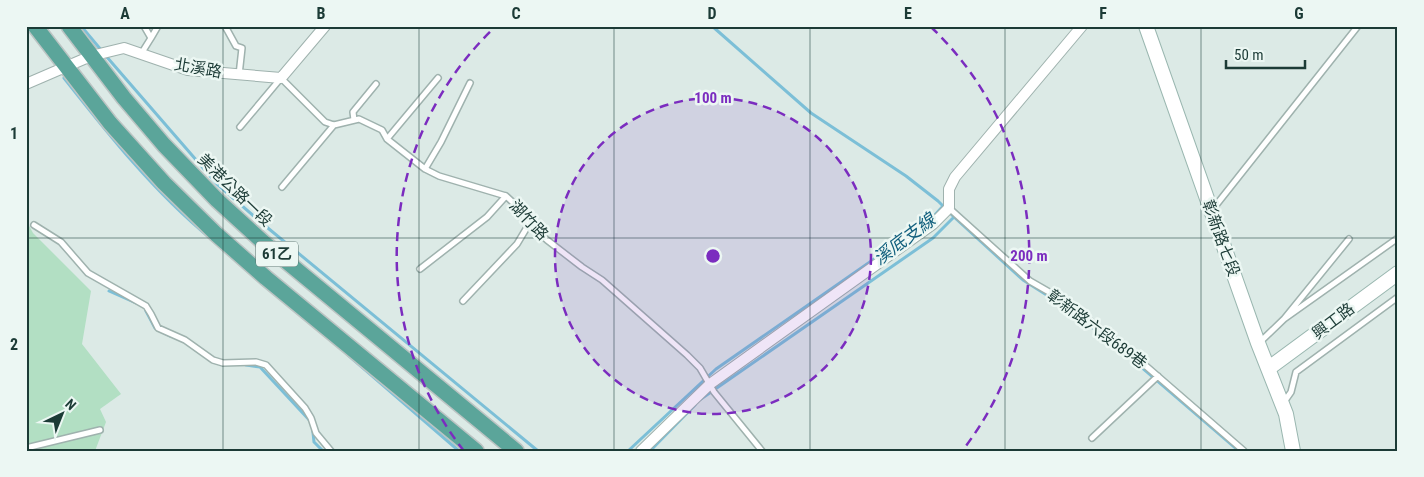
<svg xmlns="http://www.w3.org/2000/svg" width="1424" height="477" font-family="'Roboto Condensed','Noto Sans TC',sans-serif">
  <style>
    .green { fill: #b2dfc3 }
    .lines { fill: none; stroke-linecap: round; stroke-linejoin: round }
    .stream { stroke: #7cbfd7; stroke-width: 3 }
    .lane-casing { stroke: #9fb2ae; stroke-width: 8 }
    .street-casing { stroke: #9fb2ae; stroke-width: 12 }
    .secondary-casing { stroke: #9ab7b0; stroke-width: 16 }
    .primary-casing { stroke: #bbc4c3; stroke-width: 18 }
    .lane { stroke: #fff; stroke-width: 5 }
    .street { stroke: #fff; stroke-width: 10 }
    .secondary { stroke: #fff; stroke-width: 14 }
    .primary { stroke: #5ba59a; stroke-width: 15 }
    .grid { fill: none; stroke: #1c3b36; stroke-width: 1; stroke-opacity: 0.55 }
    .ring { fill: none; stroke: #7b2cbf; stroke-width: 2.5; stroke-dasharray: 9 6 }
    .labels { text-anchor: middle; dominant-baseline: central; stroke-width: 5; stroke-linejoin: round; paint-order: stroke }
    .shield { fill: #ecf7f3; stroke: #5a736f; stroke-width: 1 }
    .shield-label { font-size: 15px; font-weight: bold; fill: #1c3b36 }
    .street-label { font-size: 16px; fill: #1c3b36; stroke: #ecf7f3 }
    .water-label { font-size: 18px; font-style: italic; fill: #115f7d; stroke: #ecf7f3 }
    .centre { fill: #7b2cbf; stroke: #ecf7f3; stroke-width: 2.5 }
    .ring-label { font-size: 15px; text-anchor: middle; font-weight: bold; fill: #7b2cbf; stroke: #ecf7f3; stroke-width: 5; stroke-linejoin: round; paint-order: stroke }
    .neatline { fill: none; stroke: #1c3b36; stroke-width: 2 }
    .grid-label { font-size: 16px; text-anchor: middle; font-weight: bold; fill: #1c3b36 }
  </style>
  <rect width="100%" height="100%" fill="#dceae6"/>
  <path class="green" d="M26 220 33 233 91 291 82 344 121 394 100 409 106 422 95 451H26Z"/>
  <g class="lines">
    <path class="stream" d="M81 26 102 51
      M106 56 217 184 263 224 538 451
      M64 78C109 135 154 192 210 238
      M933 217 943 206
      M954 217 1023 280 1064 306 1118 347 1239 451
      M109 291 136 303
      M146 311 155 328 170 336
      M348 355 459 451
      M246 365 260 367 312 423 314 442 323 451
      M701 399 933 238 954 217 938 201 906 176 811 113 712 26
      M628 451 716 369 900 241
      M650 451 695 405"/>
    <defs>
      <path id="lane" d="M225 26 236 46 242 48 239 75
        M151 38 158 26
        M141 54 151 38 144 26
        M354 120 353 112 376 84
        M240 127 281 78 325 122 334 125 359 119 382 130 387 139 425 169 439 176 506 196 519 208 529 224 547 240 582 267 602 280 687 355 700 368 714 392 762 451
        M387 139 438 78
        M425 169 441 142 470 83
        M282 187 334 125
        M949 208 1030 281 1063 300 1131 353 1244 451
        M1213 209 1358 26
        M34 225 61 242 88 273 146 306 151 314 158 328 185 340 213 360 223 363 256 362 266 365 305 408 311 418 316 433 331 451
        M420 269 487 217 506 196
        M463 301 517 244 529 224
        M1284 319 1398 238
        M1259 343 1284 319 1349 239
        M1284 402 1291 392 1296 372 1398 297
        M1092 438 1158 376
        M26 448 100 430"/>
      <path id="street" d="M26 84 91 56 124 48 188 70 281 78 325 26
        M641 451 710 384 933 224 949 208V189L955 177 1082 26"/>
      <path id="secondary" d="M1146 26 1258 343 1286 414 1293 451
        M1269 368 1398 273"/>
      <path id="primary" d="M35 26 110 123 164 183 216 234 266 278 476 451
        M69 26 124 98 164 145 217 200 263 242 516 451"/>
    </defs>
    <use href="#lane" class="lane-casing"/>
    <use href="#street" class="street-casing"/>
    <use href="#secondary" class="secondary-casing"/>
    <use href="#primary" class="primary-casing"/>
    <use href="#lane" class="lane"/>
    <use href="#street" class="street"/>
    <use href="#secondary" class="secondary"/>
    <use href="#primary" class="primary"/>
  </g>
  <path class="grid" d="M223 26V451M419 26V451M614 26V451M810 26V451M1005 26V451M1201 26V451M26 238H1398"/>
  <circle cx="713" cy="256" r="158" fill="#7b2cbf" fill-opacity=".12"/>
  <g class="ring">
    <circle cx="713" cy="256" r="158"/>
    <path d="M464 451A316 316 0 0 1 495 27M931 27A316 316 0 0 1 962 451"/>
  </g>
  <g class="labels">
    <rect class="shield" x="256" y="241.5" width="42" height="25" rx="4"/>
    <g class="shield-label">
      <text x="277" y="254">61乙</text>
    </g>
    <g class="street-label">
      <text transform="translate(198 68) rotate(10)">北溪路</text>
      <text transform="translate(235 190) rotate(44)">美港公路一段</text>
      <text transform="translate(529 220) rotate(47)">湖竹路</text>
      <text transform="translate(1221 238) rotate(70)">彰新路七段</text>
      <text transform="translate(1333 321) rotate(-37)">興工路</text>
      <text transform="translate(1097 329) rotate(37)">彰新路六段689巷</text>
    </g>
    <g class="water-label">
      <text transform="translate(904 239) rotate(-37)">溪底支線</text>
    </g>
  </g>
  <circle cx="713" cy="256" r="8" class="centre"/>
  <g class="ring-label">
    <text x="713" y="103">100 m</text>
    <text x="1029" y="261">200 m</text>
  </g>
  <rect width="1424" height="477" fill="none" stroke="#ecf7f3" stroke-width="55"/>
  <g transform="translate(62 414) rotate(43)" stroke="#ecf7f3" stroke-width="4" paint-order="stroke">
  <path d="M0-4L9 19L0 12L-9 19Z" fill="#1c3b36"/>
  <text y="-8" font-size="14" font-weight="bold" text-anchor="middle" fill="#1c3b36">N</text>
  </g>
  <path d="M1226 60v8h79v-8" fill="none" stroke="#1c3b36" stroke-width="2.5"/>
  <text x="1234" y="60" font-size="15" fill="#1c3b36" stroke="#ecf7f3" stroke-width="4" paint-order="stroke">50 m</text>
  <rect x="28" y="28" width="1368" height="422" class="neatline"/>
  <g class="grid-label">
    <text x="125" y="19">A</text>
    <text x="321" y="19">B</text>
    <text x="516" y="19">C</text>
    <text x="712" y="19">D</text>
    <text x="908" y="19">E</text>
    <text x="1103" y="19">F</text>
    <text x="1299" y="19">G</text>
    <text x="14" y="139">1</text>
    <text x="14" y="350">2</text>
  </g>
</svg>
